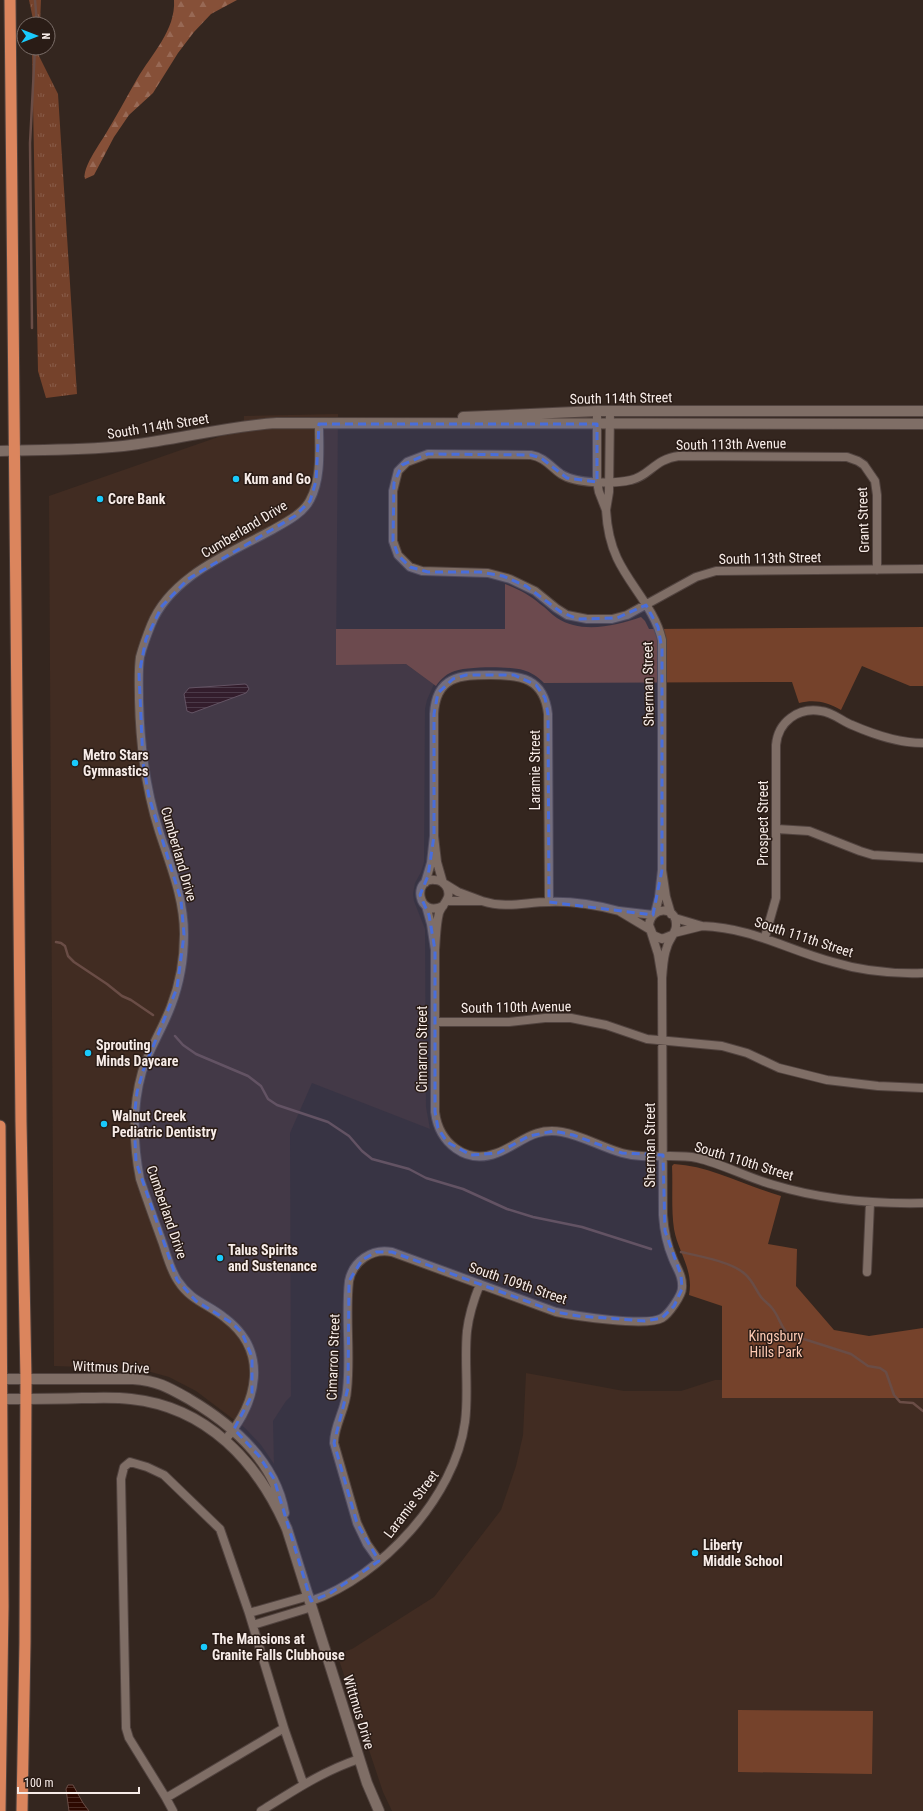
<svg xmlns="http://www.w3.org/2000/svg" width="923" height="1811" font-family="'Roboto Condensed',sans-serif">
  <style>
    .built { fill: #412c22 }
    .grass { fill: url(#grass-tufts) }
    .forest { fill: url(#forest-firs) }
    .green { fill: #75422b }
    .water { fill: url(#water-rules); stroke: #6a4d46 }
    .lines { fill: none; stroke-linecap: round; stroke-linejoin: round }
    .stream { stroke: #6a4d46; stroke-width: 2.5 }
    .minor-casing { stroke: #51433f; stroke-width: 10 }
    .tertiary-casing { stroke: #51433f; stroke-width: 12 }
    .trunk-casing { stroke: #51433f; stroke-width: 13 }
    .minor { stroke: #7f6e66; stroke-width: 8 }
    .tertiary { stroke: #7f6e66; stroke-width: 10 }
    .trunk { stroke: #db855d; stroke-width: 11 }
    .marked { fill: #496edb; fill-opacity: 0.2; stroke: #496edb; stroke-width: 3; stroke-dasharray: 8 5; stroke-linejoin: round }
    .poi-dot { fill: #19cafc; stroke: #2a1c16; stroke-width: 1.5 }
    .labels { text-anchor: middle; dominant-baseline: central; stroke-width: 3; stroke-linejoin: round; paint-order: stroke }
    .street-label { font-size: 14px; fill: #f7ece8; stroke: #2a1c16 }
    .poi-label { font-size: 14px; font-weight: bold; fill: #f7ece8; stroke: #2a1c16; text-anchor: start }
    .park-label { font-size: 14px; fill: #ffcbb4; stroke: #2a1c16 }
  </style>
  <defs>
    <pattern id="grass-tufts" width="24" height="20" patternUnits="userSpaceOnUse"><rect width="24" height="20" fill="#75422b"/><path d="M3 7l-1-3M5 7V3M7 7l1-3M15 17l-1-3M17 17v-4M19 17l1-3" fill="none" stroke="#895d4a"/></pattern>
    <pattern id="forest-firs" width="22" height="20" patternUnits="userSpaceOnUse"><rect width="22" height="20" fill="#865038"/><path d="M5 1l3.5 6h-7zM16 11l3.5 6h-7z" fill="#986955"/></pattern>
    <pattern id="water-rules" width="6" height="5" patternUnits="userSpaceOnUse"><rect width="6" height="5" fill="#2d0900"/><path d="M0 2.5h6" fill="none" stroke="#4c2d25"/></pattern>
  </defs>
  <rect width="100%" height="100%" fill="#34261f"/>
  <path class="built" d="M338 414 336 665 406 664 434 684 427 700 425 709 424 862 421 872 415 883 413 894 414 901 425 929 426 1107 430 1129 312 1083 290 1133 291 1396 286 1401 273 1421 274 1464 261 1445 245 1428 196 1391 169 1377 140 1369 54 1366 49 496 244 428V416Z
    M526 1373 624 1391H681L715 1380H722V1398H923V1811H392L383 1792 337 1654 352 1649 434 1597 501 1510 516 1466 523 1435Z"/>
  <path class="grass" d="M29 0H41L40 24H34Z
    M32 48H35L58 94 77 394 46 398 38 371Z"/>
  <path class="forest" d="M174 0H237L211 14 194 32 178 53 153 93 129 115 114 137 94 175 85 179C82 168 99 145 105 135 116 117 126 98 137 79 151 55 176 30 174 0Z"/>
  <path class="green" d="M505 584C518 589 530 595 540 604 546 608 551 614 557 618 581 634 616 626 641 617L645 621 649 629 923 627V686H910L862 666 841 710C827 702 815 699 799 703L792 682 544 683C538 677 531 672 523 670 511 666 463 666 452 672 445 675 440 680 436 686L406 664 336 665V629H505Z
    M674 1164C710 1166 746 1186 781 1196L768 1244 797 1249 796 1286 834 1330 869 1336 923 1328V1398H722V1306L689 1295C694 1270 678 1252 674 1229 671 1209 673 1187 672 1166Z
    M738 1710 873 1711 872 1774 738 1772Z"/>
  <path class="water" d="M245 684 247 685 249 689 246 693 192 713 187 711 184 694 189 688Z
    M68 1785H73L83 1803 89 1811H69L66 1789Z"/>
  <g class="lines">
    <path class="stream" d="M35 0 37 24
      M32 328 30 143 35 48
      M56 942 61 943 65 946 68 956 74 962 107 984 122 996 131 1000 153 1015
      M175 1036 183 1045 196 1054 248 1076 261 1086 268 1099 277 1105 328 1122 349 1136 362 1151 372 1159 409 1169 426 1178 463 1189 507 1209 533 1217 582 1227 651 1249
      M681 1252C699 1256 732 1262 745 1274 753 1281 755 1289 761 1297 764 1301 769 1304 772 1308 779 1316 780 1326 788 1334L851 1354 868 1366 880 1368 886 1372 894 1395 900 1402 913 1403 923 1411"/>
    <defs>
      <path id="minor" d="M597 411V482L599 492 606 510 609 492 610 411
        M606 510C607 527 610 543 617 558 630 586 655 609 662 640V870
        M877 570V495L875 481 864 465 858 461 847 457 679 456C654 459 650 476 631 480 614 484 576 484 561 474 551 467 544 457 531 455L428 454 407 462 398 471 393 491V541L398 555 410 567 422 571 488 573 510 579 535 591 556 608 567 615 587 619H612L627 615 696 577 716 571 923 569
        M777 829 809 831 860 851 873 855 923 858
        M434 836V714C436 676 460 675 490 675 521 675 544 678 548 714L549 902
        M425 883 431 863 434 836 437 862 443 883
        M445 884 458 892 482 901H447
        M482 901C507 909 525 902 549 902 573 901 596 905 619 911
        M426 906 431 924 435 950C436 938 436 925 439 913 441 907 446 903 448 897 449 893 448 889 446 886 443 882 440 880 435 880 412 877 417 919 443 906
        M655 913 659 897 662 870 666 897 671 914
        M702 926C753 928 785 949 833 962 862 971 892 974 923 973
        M649 929 619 911 653 915
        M651 932 658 954 662 978C663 968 663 957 667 947 669 939 677 932 676 924 676 906 651 906 649 925L653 935 662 939 672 935
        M674 933 702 926 675 918
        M765 937 776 898V745C778 722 798 707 821 711 832 712 842 721 852 725 875 735 898 743 923 743
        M435 950V1112C439 1143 466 1165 497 1153 521 1144 532 1127 562 1132 583 1136 601 1147 622 1153 646 1160 672 1153 697 1158 723 1164 748 1178 774 1185 823 1200 872 1204 923 1203
        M435 1022H509L545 1018H571L606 1025 647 1039 722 1046 747 1053 779 1068 827 1080 878 1086 923 1088
        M867 1272 870 1203
        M225 1440C257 1403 270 1352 225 1318 208 1304 191 1301 178 1281 171 1271 167 1256 163 1244 155 1222 147 1200 140 1179 133 1143 132 1107 142 1072 149 1049 163 1028 171 1006 180 983 184 958 184 934 184 898 170 865 159 831 145 787 140 745 139 700 139 686 138 671 140 657 143 646 147 635 151 625 170 577 228 554 270 531 284 523 303 514 310 500 322 478 319 448 319 424
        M130 1462 147 1467 164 1475 220 1529 249 1613 284 1728 166 1798 129 1738 126 1728 121 1479 124 1467Z
        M379 1561 367 1544 357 1523 334 1443C334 1425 346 1409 347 1390 351 1354 345 1317 349 1281 353 1261 372 1248 392 1252L556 1312C575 1316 647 1327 662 1318 669 1314 682 1295 682 1288 683 1276 677 1269 673 1259 667 1245 664 1230 663 1215L662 978
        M311 1601C381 1577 455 1497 465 1422 469 1392 464 1361 467 1331 469 1314 474 1299 480 1284
        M249 1613 309 1596
        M253 1625 312 1607
        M284 1728 302 1780 305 1784
        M166 1798 173 1811
        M261 1811C293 1791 323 1771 359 1759"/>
      <path id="tertiary" d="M463 417 597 411H923
        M0 451C44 449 88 451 131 445 180 439 228 426 277 423L923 424
        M0 1379H133C158 1381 168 1387 189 1399 233 1425 275 1461 284 1513
        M0 1399C27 1399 55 1399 82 1398 98 1398 115 1397 131 1399 207 1407 258 1462 287 1529L367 1783 379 1811"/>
      <path id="trunk" d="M10 0 21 1122 26 1379 25 1642 22 1811
        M0 1126 3 1606 0 1811"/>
    </defs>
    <use href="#minor" class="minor-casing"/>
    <use href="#tertiary" class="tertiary-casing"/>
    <use href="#trunk" class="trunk-casing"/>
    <use href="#minor" class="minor"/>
    <use href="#tertiary" class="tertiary"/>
    <use href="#trunk" class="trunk"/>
  </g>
  <path class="marked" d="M319 424H597V482L567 478 541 458 531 455 428 454 402 465 394 483 393 541 398 555 410 567 428 572H480L503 576 526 586 561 612 578 619 617 618 646 605 658 627 662 649V870L653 915 549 902 548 714 545 698 536 685 514 675H466L453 679 438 693 434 714V836L428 876 420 895 429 915 435 950V1112L438 1128 447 1142 471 1155 498 1153 529 1136 554 1131 573 1135 622 1153 663 1155 665 1231 681 1275 682 1289 674 1306 662 1318 645 1321 578 1316 556 1312 392 1252H376L362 1260 349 1281 348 1388 334 1443 357 1523 379 1561 329 1594 311 1601 274 1479 259 1456 234 1429 252 1395V1357L242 1333 232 1323 196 1301 177 1280 136 1162 134 1118 137 1092 143 1071 177 988 184 935 181 900 149 797 143 763 139 674 146 639 162 606 188 579 295 516 310 501 316 481Z"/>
  <g class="poi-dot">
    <circle cx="236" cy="479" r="4"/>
    <circle cx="100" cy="499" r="4"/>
    <circle cx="75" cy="763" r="4"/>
    <circle cx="88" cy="1053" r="4"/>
    <circle cx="104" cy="1124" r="4"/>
    <circle cx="220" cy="1258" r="4"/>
    <circle cx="695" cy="1553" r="4"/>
    <circle cx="204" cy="1647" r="4"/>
  </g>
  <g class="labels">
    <g class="street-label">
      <text transform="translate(621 398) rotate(-1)">South 114th Street</text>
      <text transform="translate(158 426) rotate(-9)">South 114th Street</text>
      <text transform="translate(731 444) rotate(-1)">South 113th Avenue</text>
      <text transform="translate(863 520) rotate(-92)">Grant Street</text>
      <text transform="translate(244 529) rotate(-31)">Cumberland Drive</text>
      <text transform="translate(770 558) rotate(-1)">South 113th Street</text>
      <text transform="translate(648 684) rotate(-91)">Sherman Street</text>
      <text transform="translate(535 770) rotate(-90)">Laramie Street</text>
      <text transform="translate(763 823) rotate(-90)">Prospect Street</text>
      <text transform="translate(179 854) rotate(74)">Cumberland Drive</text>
      <text transform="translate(804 937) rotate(18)">South 111th Street</text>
      <text transform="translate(516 1007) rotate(-1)">South 110th Avenue</text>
      <text transform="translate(422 1049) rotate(-90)">Cimarron Street</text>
      <text transform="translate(650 1145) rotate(-90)">Sherman Street</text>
      <text transform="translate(744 1161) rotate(17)">South 110th Street</text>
      <text transform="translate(167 1212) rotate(71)">Cumberland Drive</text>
      <text transform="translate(518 1283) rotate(19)">South 109th Street</text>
      <text transform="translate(333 1357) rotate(-88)">Cimarron Street</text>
      <text transform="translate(111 1367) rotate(2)">Wittmus Drive</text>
      <text transform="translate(411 1504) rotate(-53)">Laramie Street</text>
      <text transform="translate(359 1712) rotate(73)">Wittmus Drive</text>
    </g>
    <g class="poi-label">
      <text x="244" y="479">Kum and Go</text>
      <text x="108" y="499">Core Bank</text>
      <text x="83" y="755">Metro Stars<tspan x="83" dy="16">Gymnastics</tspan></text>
      <text x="96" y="1045">Sprouting<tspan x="96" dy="16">Minds Daycare</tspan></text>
      <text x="112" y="1116">Walnut Creek<tspan x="112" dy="16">Pediatric Dentistry</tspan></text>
      <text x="228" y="1250">Talus Spirits<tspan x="228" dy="16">and Sustenance</tspan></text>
      <text x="703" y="1545">Liberty<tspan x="703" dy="16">Middle School</tspan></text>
      <text x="212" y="1639">The Mansions at<tspan x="212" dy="16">Granite Falls Clubhouse</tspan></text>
    </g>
    <g class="park-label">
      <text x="776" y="1336">Kingsbury<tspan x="776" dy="16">Hills Park</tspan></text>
    </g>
  </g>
  <g transform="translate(36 36) rotate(90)"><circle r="19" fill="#2a1c16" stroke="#7c6f6a"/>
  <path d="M0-3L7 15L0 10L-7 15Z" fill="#19cafc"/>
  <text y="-6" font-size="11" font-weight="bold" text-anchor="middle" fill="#f7ece8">N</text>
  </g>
  <path d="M18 1787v6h121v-6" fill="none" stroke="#f7ece8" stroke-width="2"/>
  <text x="24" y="1787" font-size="12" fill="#f7ece8" stroke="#2a1c16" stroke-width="3" paint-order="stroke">100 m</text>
</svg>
